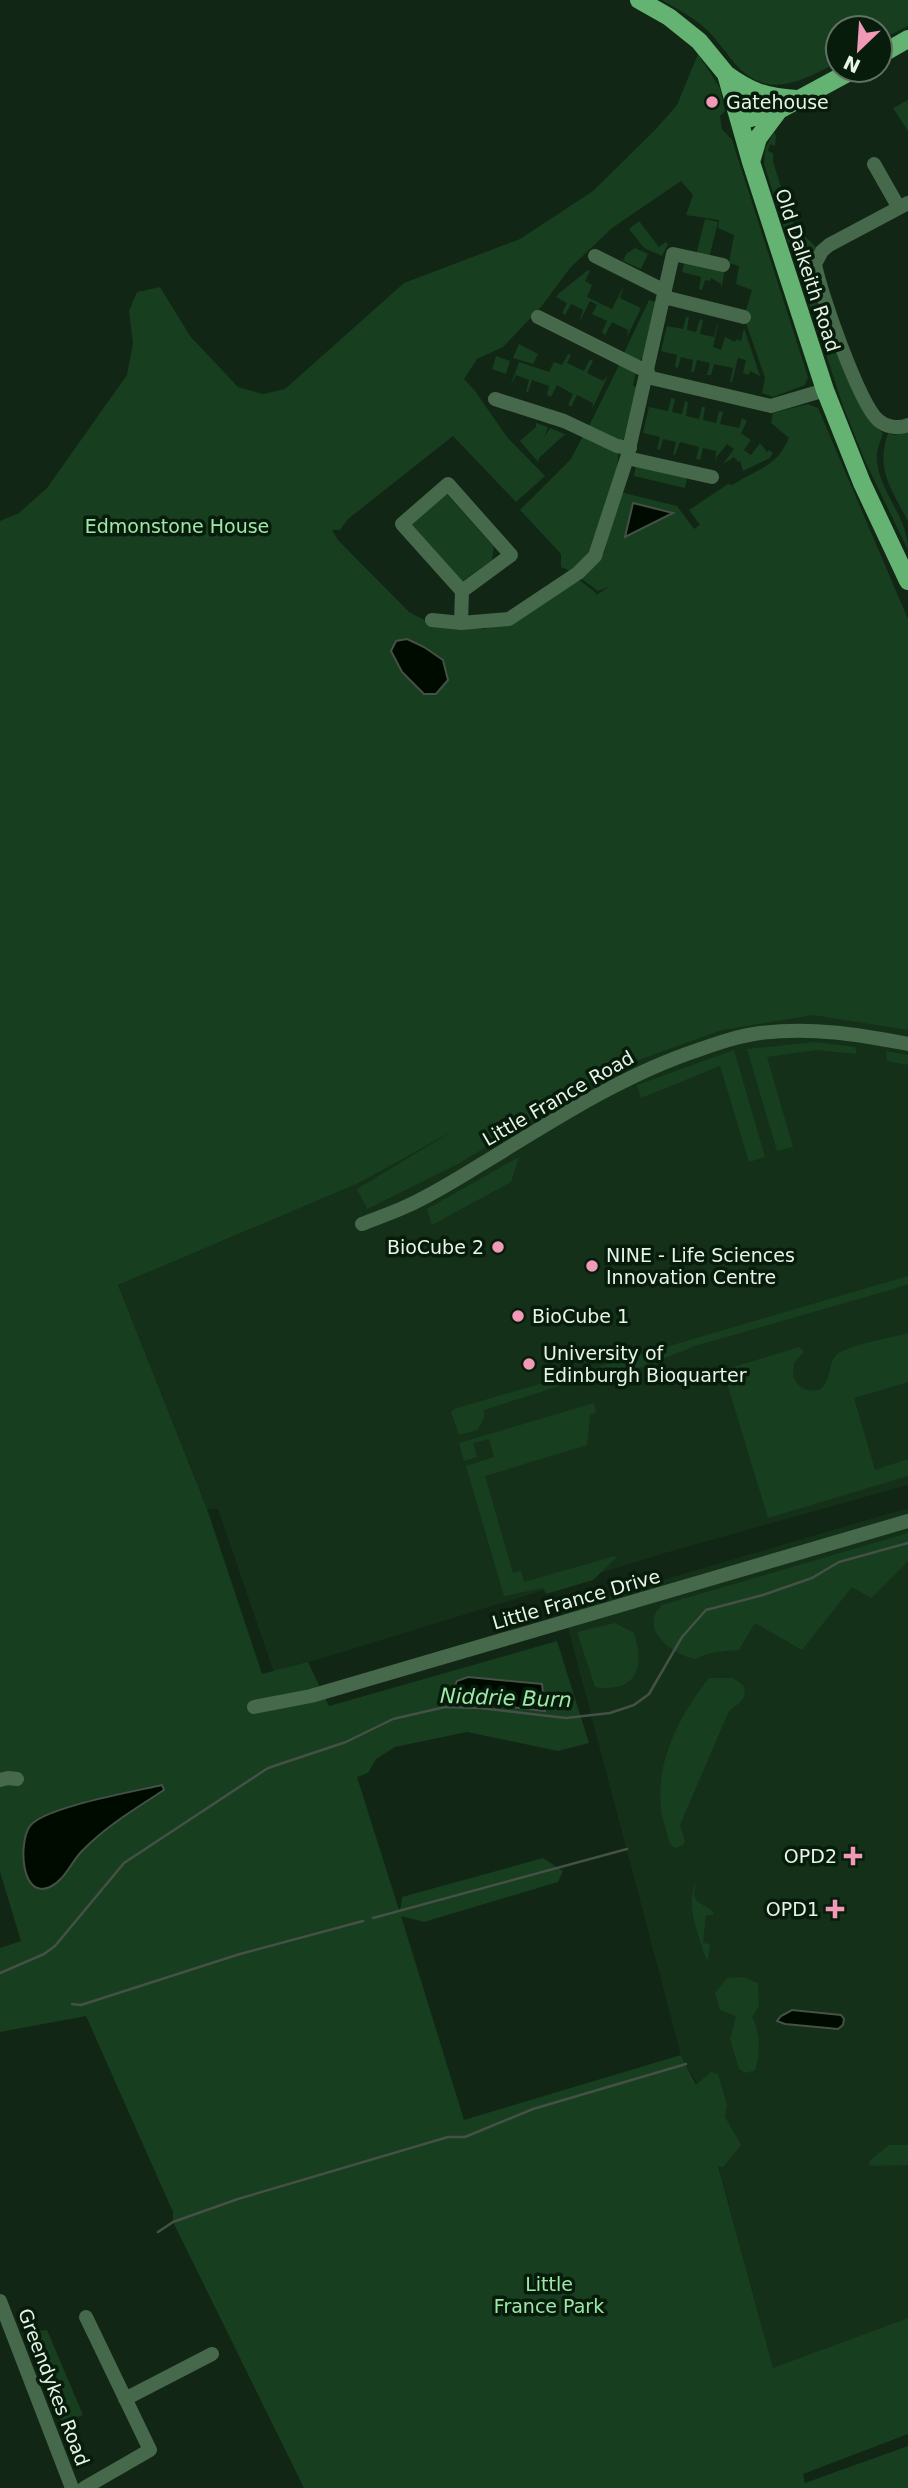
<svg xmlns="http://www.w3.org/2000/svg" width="908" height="2488" font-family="'DejaVu Sans',sans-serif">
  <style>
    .built { fill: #143019 }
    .green { fill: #183e20 }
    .water { fill: #000b00; stroke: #455146; stroke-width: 2 }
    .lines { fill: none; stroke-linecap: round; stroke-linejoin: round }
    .stream { stroke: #455146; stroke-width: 2.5 }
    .minor { stroke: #45694a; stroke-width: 14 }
    .major { stroke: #64b372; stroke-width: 18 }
    .poi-dot { fill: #f09ab7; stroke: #081c0c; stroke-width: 2.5 }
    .labels { text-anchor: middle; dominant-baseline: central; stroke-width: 7; stroke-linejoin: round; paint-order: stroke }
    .poi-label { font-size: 19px; fill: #e7f4e8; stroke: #081c0c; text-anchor: start }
    .street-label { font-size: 19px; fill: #e7f4e8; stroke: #081c0c }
    .park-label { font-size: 19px; fill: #9de8a8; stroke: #081c0c }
    .water-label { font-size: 21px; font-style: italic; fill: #9fe9aa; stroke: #081c0c }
  </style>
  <rect width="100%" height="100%" fill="#112615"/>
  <path class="built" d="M908 991V1485L665 1553 274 1673 218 1509H207L118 1285 359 1183 584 1043Z
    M908 1508V2318L773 2369 696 2082 681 2055 563 1609Z"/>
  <path class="green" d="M662 0H908V26L880 40V28H838V62C805 79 772 100 739 68 728 56 719 42 707 30 695 18 677 9 662 0Z
    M698 54 720 88 725 111 720 116 722 129 732 140 808 377 805 385 773 397 762 393 765 378 744 317 752 290 736 284 739 266 729 263 734 235 718 228 719 220 686 215 693 195 681 181 612 228 570 268 541 307 503 347 477 359 464 379 475 391 507 437 545 476 516 502 453 436 348 519 340 530H332L338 540 409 612 434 625 484 629 509 622 577 578 596 593V595L609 587 598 591 579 577 604 553 620 492 677 506 694 529 700 525 689 510 728 484 732 485C757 469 776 468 789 438L771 423 773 413 808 404 818 408 908 619V1030L813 1015 722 1030 613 1069 458 1164 367 1209 357 1189 456 1129 359 1183 118 1285 207 1509 262 1674 308 1662 329 1706 557 1641 589 1743 558 1751 467 1732 395 1747 376 1759 368 1773 357 1777 400 1913 402 1897 543 1858 563 1871 558 1882 424 1922 401 1916 464 2120 681 2055 696 2085 711 2072 718 2074 727 2105 725 2117 741 2145 723 2167 718 2166 773 2368 908 2318V2434L803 2474 805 2483 908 2446V2488H304L173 2222V2212L86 2016 0 2032V1948L21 1941 0 1872V521L19 513 47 488 127 375 133 343 129 311 137 292 160 287 190 336 238 387 263 394 285 389 404 283 520 239 593 191 656 129 677 105Z
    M908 100V131L893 108Z
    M774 132 776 136 775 146 770 144 768 151 773 153V162L794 226 816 247 808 263 796 266 764 164 765 149Z
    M705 219 718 222 709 258 696 255Z
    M639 221 659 247 666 242 668 244 662 256 644 248 629 229Z
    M635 248 648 254 641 269 623 261 626 254Z
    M685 260 725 269 721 289V284L711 278 710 281 705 280 702 290 699 289 701 277 682 272Z
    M808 268 849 382 883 434C880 442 876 451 877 461 880 493 908 517 908 550L865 461 843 406 799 272Z
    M588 270 590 271 585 281 592 285 587 297 612 309 624 285 620 298 641 308 627 337 628 330 612 322 605 335 602 332 607 321 592 314 597 305 590 301 579 323 583 310 571 304 565 315 562 313 567 303 556 297 557 295Z
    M649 300 656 302 646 355 638 362 623 355Z
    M686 317H689L687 330 696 332 700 319 703 320 700 334 714 337 717 324H718L713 347 721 350 725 337 735 342 736 339 741 341 744 328 760 376 750 371 749 375 743 373 746 360 738 358 732 382H730L733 368 714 364 711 375H707L710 363 697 360 694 372H691L693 360 681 357 678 368 675 367 677 355 661 351 667 326 683 329Z
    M519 344 538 354 533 364 513 358Z
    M568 354 571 355 567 363 584 371 590 359 593 361 587 373 603 381 608 376 592 409 593 403 577 395 571 407 568 405 573 394 557 385 551 397 547 395 549 386 532 380 528 392H526L529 380 516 375 510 387 519 362 549 372 554 362 562 365Z
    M496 356 510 361 506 374 492 369Z
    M620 363 636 371 633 386 639 388 628 434 621 441 588 428Z
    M671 398 675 399 672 412 682 414 685 401 688 402 686 416 699 419 702 407H705L703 420 716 423 719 411 723 412 720 424 739 428 742 418 747 421 741 433 751 440 744 450 751 455 760 443 767 452 769 450 773 453 770 458 743 471 740 461 738 462 734 457 723 464 734 449 727 444 716 458 715 465 716 451 703 448 700 460 696 459 699 447 680 442 675 455H673L676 442 663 439 660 450 657 449 660 437 643 433 649 407 668 411Z
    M536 423 548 427 544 438 550 428 567 435H564L539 458 538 462 520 441 536 427Z
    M908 430V522C892 488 875 472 888 433L895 435Z
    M584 434 619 450 617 466 591 553 572 572 561 567V554L520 510 571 459Z
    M636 465 687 477 685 488 634 476Z
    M446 493 494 547 492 560 461 582 409 525Z
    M815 1042 855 1047 857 1054 816 1050 767 1057 793 1147 777 1151 747 1049Z
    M734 1050 765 1157 749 1162 720 1066 641 1098 637 1085Z
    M886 1051 908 1055V1065L887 1061Z
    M519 1157 511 1182 432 1225 427 1209Z
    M908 1276V1284L890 1290 695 1346 643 1367 575 1381 484 1410V1418L477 1430 459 1435 451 1412 454 1409Z
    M908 1333V1382L854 1398 875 1470 908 1459V1476L768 1518 723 1370 800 1347 804 1352 794 1363 793 1376C796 1383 800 1388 808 1390 835 1395 824 1362 839 1353 853 1344 891 1338 908 1333Z
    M594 1403 596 1412 590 1415 587 1445 485 1476 513 1573 521 1571 524 1582 615 1556 616 1558 593 1580 546 1594 543 1588 504 1596 466 1466 494 1457 489 1439 473 1443 477 1457 464 1461 459 1443Z
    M908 1533V1561L871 1598 852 1587 802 1650 755 1623 739 1650C723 1651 708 1652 695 1659 673 1655 637 1629 662 1605Z
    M615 1623 634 1633C646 1669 635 1693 595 1687L577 1632Z
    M709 1678H733L743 1685C749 1699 739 1703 729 1711L680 1825 685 1841 683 1845 675 1848 670 1844C667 1832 662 1820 661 1808 655 1762 681 1713 709 1678Z
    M696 1881 694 1895 697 1901 714 1912 713 1915H706L703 1943 710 1944 708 1959H706C698 1933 685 1907 696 1881Z
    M743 1977 758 1983 759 2006 752 2017C760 2030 761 2056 755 2070L746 2073 739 2069 730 2039 736 2016 720 2010 715 1993 727 1978Z
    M889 2145H908V2165L870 2166 869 2161Z
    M47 2330 83 2415 62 2422 28 2332Z"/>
  <path class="water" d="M633 503 673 513 625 537Z
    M407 639 424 647 443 660 448 680 436 694H424L402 672 391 651 396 641Z
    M468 1677 542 1684 545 1711 455 1700 452 1692 457 1681Z
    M162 1785 164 1790C135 1809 106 1826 82 1851 71 1862 65 1880 50 1887 21 1900 18 1843 30 1826 44 1807 137 1791 162 1785Z
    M792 2010 841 2015 844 2019 843 2025 838 2029 785 2024 777 2021 781 2016Z"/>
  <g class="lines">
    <path class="stream" d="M373 1918 627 1849
      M0 1973 44 1954 55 1946 124 1863 268 1768 346 1742 393 1719 445 1707 480 1708 566 1718 610 1713 634 1705 649 1694 682 1637 706 1610 763 1595 812 1578 839 1562 908 1543
      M72 2004 81 2005 240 1954 363 1921
      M158 2232 173 2222 238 2199 448 2137H465L533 2109 686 2064"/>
    <path class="minor" d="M874 164 899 208
      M908 203 829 245 822 251 815 264C820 292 859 403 878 420 886 427 898 429 908 425
      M595 256 665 291
      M664 297 744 317
      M538 317 648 372
      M647 377 771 406 825 390
      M495 399 564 421 617 446 630 448
      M627 458 712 477
      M432 620 461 623 509 619 578 573 595 556 627 458 673 254 723 265
      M461 623 462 591 402 524 448 484 511 555 462 591
      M362 1224C377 1218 392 1213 407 1206 436 1193 463 1175 490 1159 557 1118 623 1075 698 1050 718 1043 738 1036 760 1033 812 1027 857 1034 908 1044
      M254 1707 311 1696 908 1521
      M0 1780 8 1778 17 1779
      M0 2301 72 2488
      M125 2399 212 2354
      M84 2488 150 2450 86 2317"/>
    <path class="major" d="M639 0 669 17 699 41 726 74 751 162 825 390 862 483 908 581
      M880 55 908 39
      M726 74C751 92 765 97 796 99
      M740 121 779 110 853 70
      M751 162 758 138 779 110"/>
  </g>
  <g class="poi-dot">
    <circle cx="712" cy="102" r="7"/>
    <circle cx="498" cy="1247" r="7"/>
    <circle cx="592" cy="1266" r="7"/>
    <circle cx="518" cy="1316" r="7"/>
    <circle cx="529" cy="1364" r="7"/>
    <path d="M849.5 1845.5h7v7h7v7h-7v7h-7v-7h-7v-7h7z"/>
    <path d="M831.5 1898.5h7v7h7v7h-7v7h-7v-7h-7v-7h7z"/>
  </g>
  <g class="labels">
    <g class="poi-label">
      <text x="726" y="102">Gatehouse</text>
      <text x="484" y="1247" text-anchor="end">BioCube 2</text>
      <text x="606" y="1255">NINE - Life Sciences<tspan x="606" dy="22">Innovation Centre</tspan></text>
      <text x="532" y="1316">BioCube 1</text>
      <text x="543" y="1353">University of<tspan x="543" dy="22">Edinburgh Bioquarter</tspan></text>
      <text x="837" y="1856" text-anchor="end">OPD2</text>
      <text x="819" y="1909" text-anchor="end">OPD1</text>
    </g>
    <g class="street-label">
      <text transform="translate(808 270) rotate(72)">Old Dalkeith Road</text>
      <text transform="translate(558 1098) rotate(-30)">Little France Road</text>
      <text transform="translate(576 1599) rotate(-16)">Little France Drive</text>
      <text transform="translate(54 2387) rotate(69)">Greendykes Road</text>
    </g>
    <g class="park-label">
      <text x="177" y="526">Edmonstone House</text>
      <text x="549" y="2284">Little<tspan x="549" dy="22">France Park</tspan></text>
    </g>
    <g class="water-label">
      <text transform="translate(506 1698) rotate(2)">Niddrie Burn</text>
    </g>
  </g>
  <g transform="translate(859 49) rotate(205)"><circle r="33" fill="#081c0c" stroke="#617264" stroke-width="2"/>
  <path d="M0-5L12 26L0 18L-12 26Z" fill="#f09ab7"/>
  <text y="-10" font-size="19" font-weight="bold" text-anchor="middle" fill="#e7f4e8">N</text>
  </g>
</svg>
